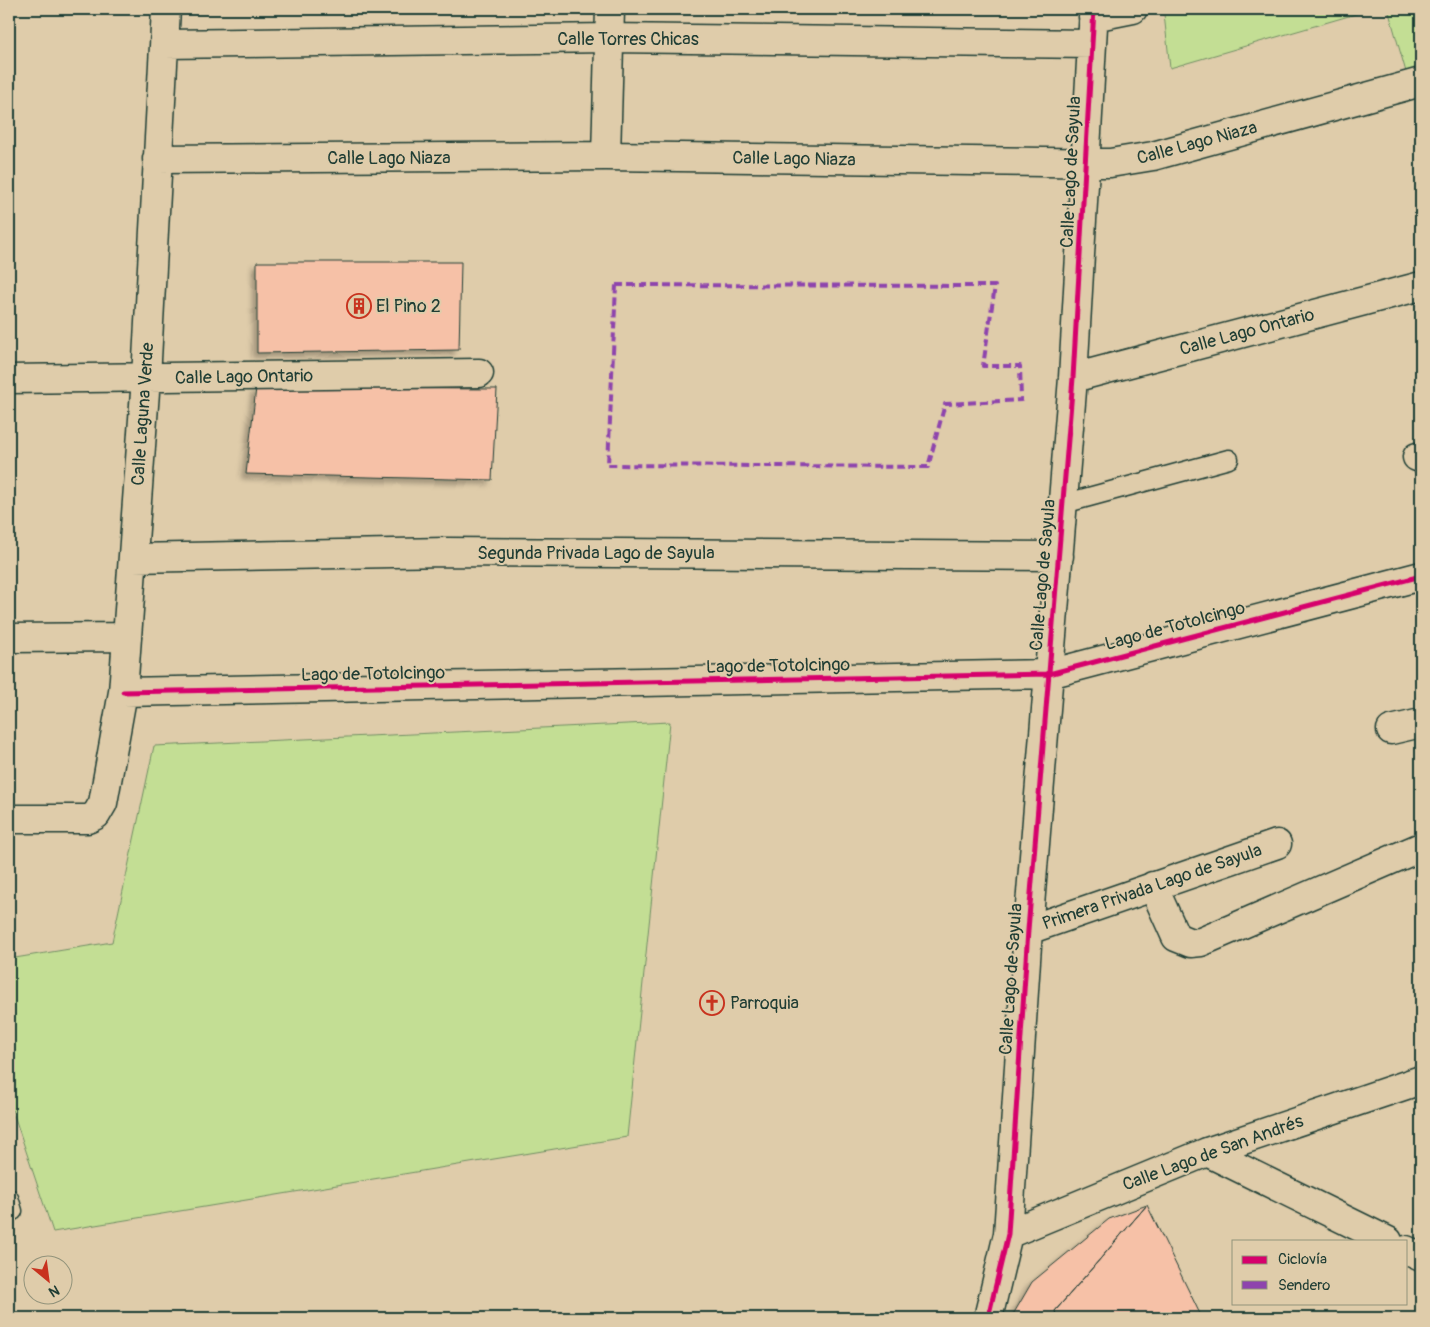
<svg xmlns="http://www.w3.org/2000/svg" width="1430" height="1327" font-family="Pangolin,sans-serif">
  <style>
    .green { fill: #c3de94; stroke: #718e64 }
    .building { fill: #f6c1a7; stroke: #1f3d34; filter: url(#shadow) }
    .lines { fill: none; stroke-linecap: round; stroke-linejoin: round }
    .service-casing { stroke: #1f3d34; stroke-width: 21 }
    .minor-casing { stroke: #1f3d34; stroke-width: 31 }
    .service { stroke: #dfccaa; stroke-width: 18 }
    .minor { stroke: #dfccaa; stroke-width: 28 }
    .quiet { stroke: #8e44ad; stroke-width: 4; stroke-dasharray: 8 4; stroke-linecap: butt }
    .cycleway-casing { stroke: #dfccaa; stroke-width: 8 }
    .cycleway { stroke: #d6006c; stroke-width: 5 }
    .labels { text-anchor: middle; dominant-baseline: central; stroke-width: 4; stroke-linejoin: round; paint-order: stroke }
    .street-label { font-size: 18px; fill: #1f3d34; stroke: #dfccaa }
    .poi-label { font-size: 18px; fill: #1f3d34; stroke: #dfccaa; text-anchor: start }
  </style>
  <defs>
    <filter id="shadow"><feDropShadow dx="-4.5" dy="4.5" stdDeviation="2.5" flood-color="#0004"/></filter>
  </defs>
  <rect width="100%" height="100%" fill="#dfccaa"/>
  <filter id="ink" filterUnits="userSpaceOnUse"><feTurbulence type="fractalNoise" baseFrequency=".02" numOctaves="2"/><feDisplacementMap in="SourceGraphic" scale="10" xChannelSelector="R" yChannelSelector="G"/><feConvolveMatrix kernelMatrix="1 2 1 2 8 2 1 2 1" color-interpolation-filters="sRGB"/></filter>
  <g filter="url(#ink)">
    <path class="green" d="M1184 9H1373L1170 68 1164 14Z
      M1388 9H1421V68L1406 72Z
      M670 722 627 1137 53 1232 9 1100V959L112 942 154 746Z"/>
    <path class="building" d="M257 262H461L459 350 257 353Z
      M256 388 497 389 492 480 246 474Z
      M1147 1205 1202 1318H1057L1055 1311Z
      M1147 1205 1055 1311 1057 1318H1011L1032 1282 1109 1219Z"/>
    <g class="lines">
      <defs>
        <path id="service" d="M1063 504 1229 459
          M9 1198 13 1211"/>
        <path id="minor" d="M1093 17 1133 9
          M165 44 609 38 1092 44
          M606 156 610 9
          M157 159 606 156 1110 163 1153 156 1421 82
          M1073 378 1421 286
          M9 379 479 373
          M1417 457 1421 456
          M133 558 446 552 1059 556
          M9 638 127 637
          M123 692 1049 674 1421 576
          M1391 730 1421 723
          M9 819H88L96 815 103 803 123 692 146 378 166 9
          M1153 886 1176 937 1191 943 1201 942 1421 847
          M1028 930 1277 844
          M1207 1152 1388 1241
          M1008 1234 1207 1152 1421 1080
          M1406 1250 1421 1257
          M988 1318 1008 1234 1028 930 1073 378 1094 9"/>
      </defs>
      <use href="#service" class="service-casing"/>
      <use href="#minor" class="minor-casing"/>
      <use href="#service" class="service"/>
      <use href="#minor" class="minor"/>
      <path class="quiet" d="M616 285 995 286 983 366H1020L1021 400 945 404 928 467 608 465Z"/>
      <defs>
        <path id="cycleway" d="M123 692 1049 674 1421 576
          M988 1318 1008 1234 1028 930 1073 378 1094 9"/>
      </defs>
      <use href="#cycleway" class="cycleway-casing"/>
      <use href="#cycleway" class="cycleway"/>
    </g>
  </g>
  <defs>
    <symbol id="building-ring" viewBox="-11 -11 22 22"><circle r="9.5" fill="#dfccaa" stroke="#c8321e" stroke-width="1.5"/><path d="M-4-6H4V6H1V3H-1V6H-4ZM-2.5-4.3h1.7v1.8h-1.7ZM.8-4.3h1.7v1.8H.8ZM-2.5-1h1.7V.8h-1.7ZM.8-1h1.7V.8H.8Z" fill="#c8321e"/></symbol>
    <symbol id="church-ring" viewBox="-11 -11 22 22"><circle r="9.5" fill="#dfccaa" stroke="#c8321e" stroke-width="1.5"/><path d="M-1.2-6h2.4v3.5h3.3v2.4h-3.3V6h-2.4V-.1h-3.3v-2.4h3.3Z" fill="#c8321e"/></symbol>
  </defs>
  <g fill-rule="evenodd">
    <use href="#building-ring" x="345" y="292" width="28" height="28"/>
    <use href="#church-ring" x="698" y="989" width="28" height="28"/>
  </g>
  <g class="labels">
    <g class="street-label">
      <text x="628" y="39">Calle Torres Chicas</text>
      <text transform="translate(1197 143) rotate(-15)">Calle Lago Niaza</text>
      <text x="389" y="158">Calle Lago Niaza</text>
      <text transform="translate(794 159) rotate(1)">Calle Lago Niaza</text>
      <text transform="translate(1071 172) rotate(-87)">Calle Lago de Sayula</text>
      <text transform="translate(1247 332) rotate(-15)">Calle Lago Ontario</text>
      <text transform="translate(244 377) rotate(-1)">Calle Lago Ontario</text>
      <text transform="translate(143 414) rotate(-86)">Calle Laguna Verde</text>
      <text x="596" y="553">Segunda Privada Lago de Sayula</text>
      <text transform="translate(1043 575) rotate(-85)">Calle Lago de Sayula</text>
      <text transform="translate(1175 626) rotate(-15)">Lago de Totolcingo</text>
      <text transform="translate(778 666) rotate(-1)">Lago de Totolcingo</text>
      <text transform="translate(373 674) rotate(-1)">Lago de Totolcingo</text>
      <text transform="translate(1152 887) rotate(-19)">Primera Privada Lago de Sayula</text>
      <text transform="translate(1011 979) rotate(-86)">Calle Lago de Sayula</text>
      <text transform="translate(1213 1153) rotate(-20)">Calle Lago de San Andrés</text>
    </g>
    <g class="poi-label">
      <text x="376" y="306">El Pino 2</text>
      <text x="730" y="1003">Parroquia</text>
    </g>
  </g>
  <rect width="1430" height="1327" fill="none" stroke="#dfccaa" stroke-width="30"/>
  <rect x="15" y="15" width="1400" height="1297" fill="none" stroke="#1f3d34" stroke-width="2" filter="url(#ink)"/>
  <rect x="1232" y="1240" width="175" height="65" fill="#dfccaa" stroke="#92937b"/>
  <rect x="1242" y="1256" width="25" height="8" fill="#d6006c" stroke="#92937b"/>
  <text x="1278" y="1264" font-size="15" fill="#1f3d34">Ciclovía</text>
  <rect x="1242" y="1281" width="25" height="8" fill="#8e44ad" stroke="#92937b"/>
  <text x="1278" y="1290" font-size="15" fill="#1f3d34">Sendero</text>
  <g transform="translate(48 1280) rotate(151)"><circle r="24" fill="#dfccaa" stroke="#92937b"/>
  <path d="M0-4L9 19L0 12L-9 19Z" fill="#c8321e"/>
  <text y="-8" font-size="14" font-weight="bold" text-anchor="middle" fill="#1f3d34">N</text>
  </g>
</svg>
